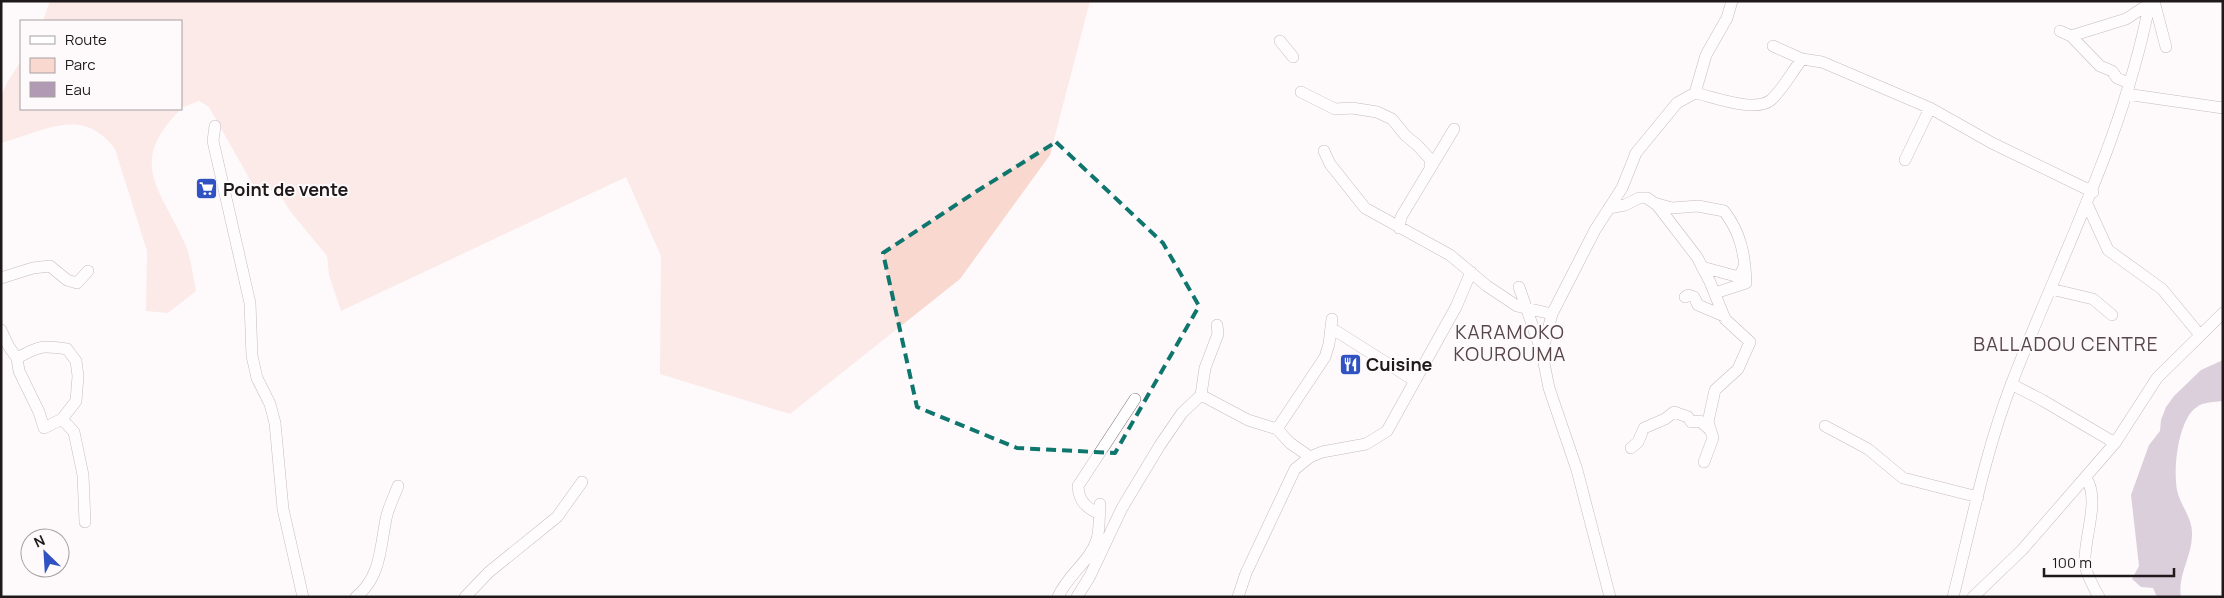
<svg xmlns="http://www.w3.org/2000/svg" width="2224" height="598" font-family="Manrope,sans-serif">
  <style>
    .green { fill: #f9d8cf }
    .water { fill: #b19bb4 }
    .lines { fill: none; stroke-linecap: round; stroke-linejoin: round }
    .minor-casing { stroke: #827175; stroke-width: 12 }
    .minor { stroke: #fff; stroke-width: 11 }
    .marked { fill: none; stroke: #0f766e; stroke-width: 4; stroke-dasharray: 10 6; stroke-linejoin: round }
    .labels { text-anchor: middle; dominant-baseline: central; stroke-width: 4; stroke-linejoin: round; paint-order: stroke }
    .poi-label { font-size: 18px; font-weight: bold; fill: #20191b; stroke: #fefafb; text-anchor: start }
    .neighbourhood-label { font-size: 19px; letter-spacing: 1px; fill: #56464a; stroke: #fefafb }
  </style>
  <rect width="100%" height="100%" fill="#fefafb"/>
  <path class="green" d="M50 1H1090L1050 155 960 279 790 414 660 374 661 256 626 177 341 311 329 275 327 256 290 211 279 193 253 185 209 107 199 101 181 108V21H43Z
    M21 61V109H181C126 164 161 189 186 246 191 259 193 276 196 291L168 313 146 311 147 251 115 149C83 105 44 131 1 143V96L8 81Z"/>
  <path class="water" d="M2223 360V401C2215 402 2203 402 2197 407 2178 419 2173 469 2177 490 2180 505 2192 517 2192 533 2193 555 2177 575 2181 597H2157L2153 588 2141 587 2132 579 2139 566 2131 495 2149 445 2160 431 2161 420 2166 407 2174 396 2201 370Z"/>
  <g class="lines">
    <defs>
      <path id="minor" d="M2154 1 2166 47
        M2060 31 2071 36 2100 66 2112 71 2117 78 2129 83
        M2071 36 2126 19 2149 4
        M1280 41 1293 57
        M1773 46 1802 59 1822 62 1930 108 1992 143 2093 192
        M1301 92 1335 109 1352 108 1377 112 1392 119 1405 135 1417 145 1430 159V169
        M1695 93 1706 55 1727 18 1732 1
        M2126 94 2223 108
        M215 126 213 141 250 303 252 356 257 378 270 404 275 423 283 509 303 597
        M1324 151 1330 164 1365 208 1450 255 1487 286 1517 306 1552 314
        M1905 160 1930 108
        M1654 203 1672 208 1698 206 1724 211C1741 233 1745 255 1746 283L1715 293
        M2087 204 2108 250 2162 289 2200 335
        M1609 208 1625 205 1639 198H1647L1657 205 1697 257 1710 282 1725 319 1750 342 1738 369 1715 390 1708 422 1713 438 1704 462
        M1399 228 1401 217 1454 129
        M1702 267 1739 277 1745 265
        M1 278 33 268 50 266 67 280 77 283 88 271
        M1519 287 1542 353
        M2051 289 2093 299 2112 315
        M1685 297 1688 295 1694 297 1698 305 1724 316
        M1 330 9 347 17 358 19 371 39 412 44 428 62 419 74 432 83 475 85 522
        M1336 331 1415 381
        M17 358C40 346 41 345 67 349L76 361 78 376 76 401 62 419
        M2011 384 2042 400 2115 443
        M1201 395 1248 420 1277 429 1290 443 1310 457
        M1825 426 1868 449 1903 478 1978 497
        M1277 429 1325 357 1329 344 1332 319
        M1631 448 1638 442 1644 428 1665 419 1674 412 1688 417 1691 422 1700 421 1710 430
        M2086 478C2101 500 2083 539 2085 564 2086 574 2094 588 2099 597
        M1099 514C1086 507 1079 502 1078 486L1135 399
        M356 597C381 577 380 548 386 519 388 508 394 497 398 486
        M465 597 489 572 557 517 582 482
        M1058 597C1067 575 1090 562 1097 539 1100 528 1099 515 1100 504
        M1077 597 1090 576 1122 508 1160 445 1182 413 1201 395 1205 368 1218 334 1217 325
        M1238 597 1246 573 1295 469 1310 457 1322 452 1366 444 1387 431 1456 307 1471 272
        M1610 597 1577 470 1549 388 1542 353 1552 314 1595 230 1622 188 1636 153 1677 103 1695 93C1714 97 1755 113 1771 100 1783 89 1792 72 1802 59
        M1953 597C1971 526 1985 453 2011 385 2060 257 2124 138 2150 1
        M1973 597 2022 550 2115 443 2157 378 2223 313"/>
    </defs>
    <use href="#minor" class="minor-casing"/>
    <use href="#minor" class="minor"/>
  </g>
  <path d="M0 0H2224V598H0ZM1056 142 1163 243 1199 306 1115 453 1017 448 917 407 883 253 977 191Z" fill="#fefafb" fill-opacity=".55" fill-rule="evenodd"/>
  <path class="marked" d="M1056 142 1163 243 1199 306 1115 453 1017 448 917 407 883 253 977 191Z"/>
  <defs>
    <symbol id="supermarket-square" viewBox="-11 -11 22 22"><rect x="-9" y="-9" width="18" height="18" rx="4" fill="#3052c2" stroke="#fefafb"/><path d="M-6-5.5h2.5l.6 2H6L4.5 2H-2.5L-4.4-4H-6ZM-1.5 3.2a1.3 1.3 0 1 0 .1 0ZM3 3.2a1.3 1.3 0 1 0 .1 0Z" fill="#fff"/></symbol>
    <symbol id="restaurant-square" viewBox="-11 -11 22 22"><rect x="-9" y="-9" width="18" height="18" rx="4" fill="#3052c2" stroke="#fefafb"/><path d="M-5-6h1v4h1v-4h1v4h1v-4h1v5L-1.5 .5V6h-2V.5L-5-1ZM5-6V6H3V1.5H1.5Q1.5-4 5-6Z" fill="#fff"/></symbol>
  </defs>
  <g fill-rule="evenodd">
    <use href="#supermarket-square" x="194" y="176" width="25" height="25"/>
    <use href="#restaurant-square" x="1338" y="352" width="25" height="25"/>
  </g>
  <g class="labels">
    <g class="poi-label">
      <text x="223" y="189">Point de vente</text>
      <text x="1366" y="364">Cuisine</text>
    </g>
    <g class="neighbourhood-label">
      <text x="1510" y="332">KARAMOKO<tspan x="1510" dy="22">KOUROUMA</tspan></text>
      <text x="2066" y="344">BALLADOU CENTRE</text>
    </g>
  </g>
  <rect width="2224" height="598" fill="none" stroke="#20191b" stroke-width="5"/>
  <rect x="20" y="20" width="162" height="90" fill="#fefafb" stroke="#a5a0a1"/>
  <rect x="30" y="36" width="25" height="8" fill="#ffffff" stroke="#a5a0a1"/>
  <text x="65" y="45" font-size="15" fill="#20191b">Route</text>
  <rect x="30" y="58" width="25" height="15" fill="#f9d8cf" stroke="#a5a0a1"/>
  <text x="65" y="70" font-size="15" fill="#20191b">Parc</text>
  <rect x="30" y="82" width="25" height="15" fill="#b19bb4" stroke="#a5a0a1"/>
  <text x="65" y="95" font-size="15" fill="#20191b">Eau</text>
  <g transform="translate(45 553) rotate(335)"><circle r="24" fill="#fefafb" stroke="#a5a0a1"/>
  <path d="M0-4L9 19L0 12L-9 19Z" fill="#3052c2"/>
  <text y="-8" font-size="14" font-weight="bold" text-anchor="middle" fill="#20191b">N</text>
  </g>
  <path d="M2044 568v8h130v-8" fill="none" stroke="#20191b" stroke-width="2.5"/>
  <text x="2052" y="568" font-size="15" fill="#20191b" stroke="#fefafb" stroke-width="4" paint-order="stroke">100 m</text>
</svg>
